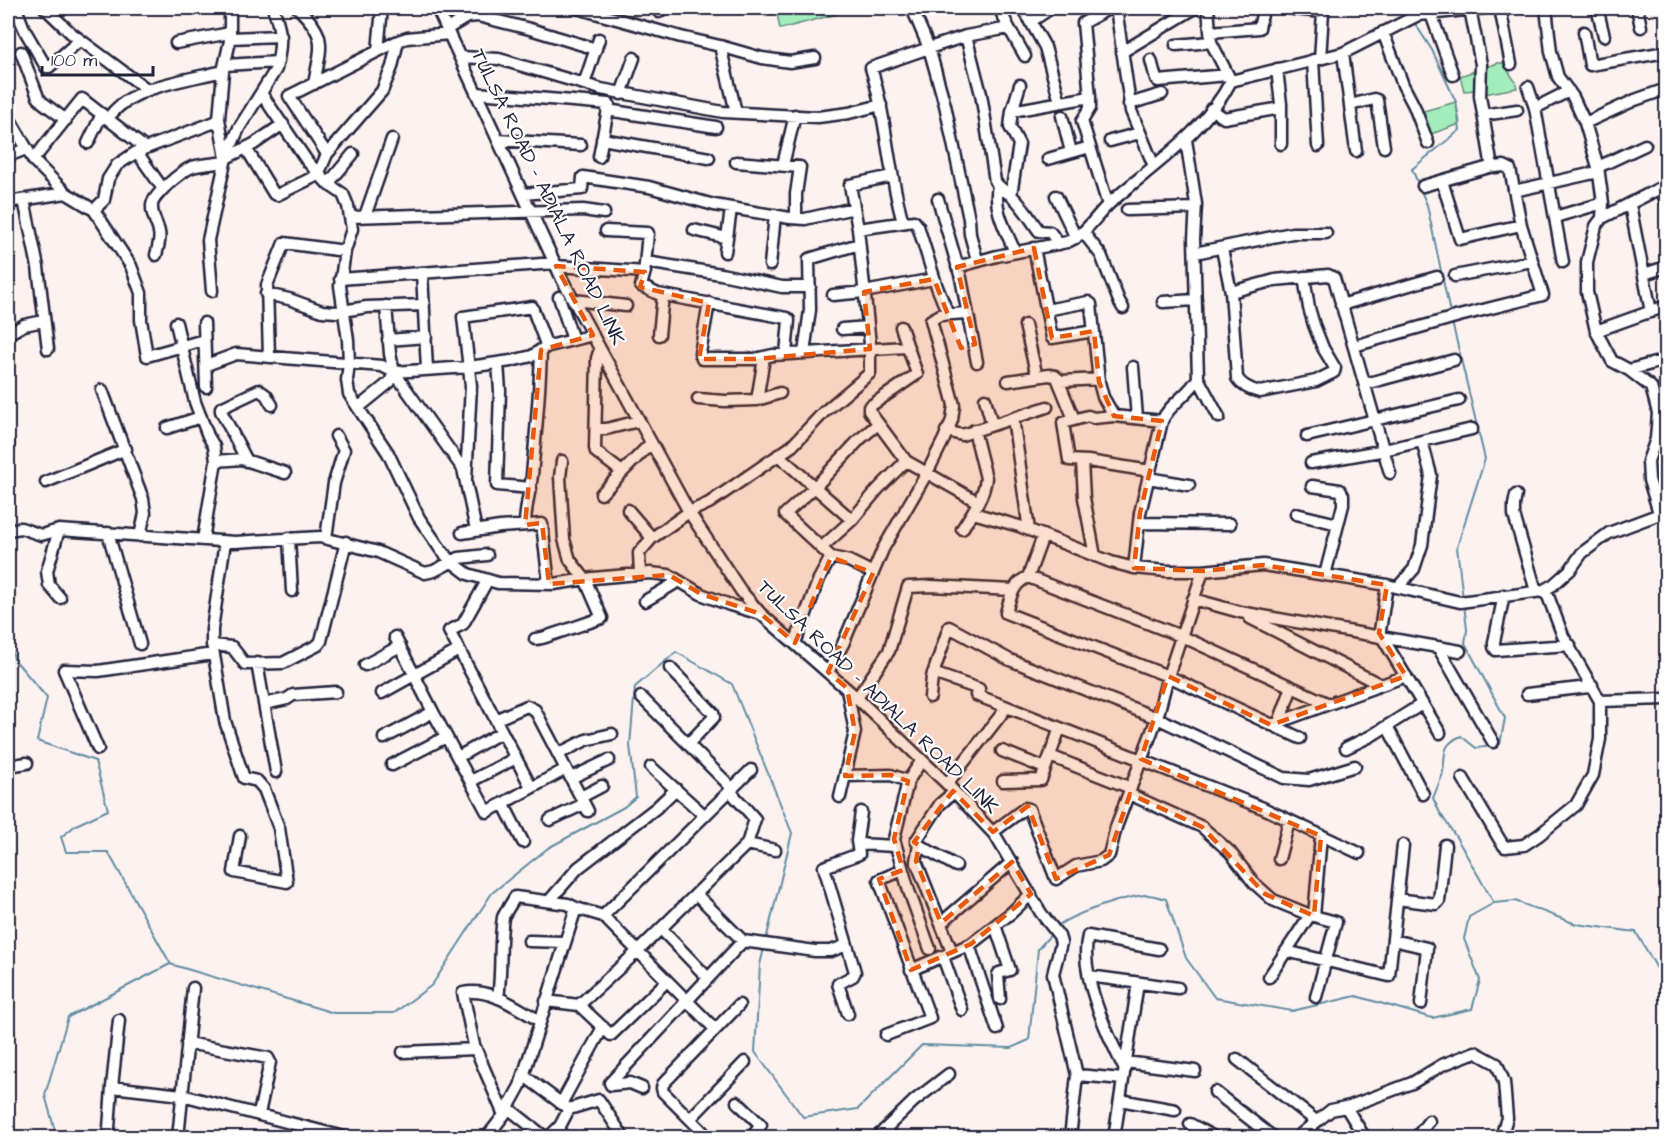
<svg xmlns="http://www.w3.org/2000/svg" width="1674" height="1145" font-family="'Architects Daughter',sans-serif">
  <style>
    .green { fill: #a3edbc; stroke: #62887c; stroke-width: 1.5 }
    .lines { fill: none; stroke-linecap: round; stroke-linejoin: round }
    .stream { stroke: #5e8ca2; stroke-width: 2 }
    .minor-casing { stroke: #22223b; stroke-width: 15 }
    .minor { stroke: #fff; stroke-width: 10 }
    .marked { fill: #e8590c; fill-opacity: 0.2; stroke: #e8590c; stroke-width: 4.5; stroke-dasharray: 12 8; stroke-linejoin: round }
    .labels { text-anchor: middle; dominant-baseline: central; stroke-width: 4.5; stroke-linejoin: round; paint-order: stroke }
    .street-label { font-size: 20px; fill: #22223b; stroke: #fff }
  </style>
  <rect width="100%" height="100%" fill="#fef2f0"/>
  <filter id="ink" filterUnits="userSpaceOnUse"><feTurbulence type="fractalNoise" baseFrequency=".0167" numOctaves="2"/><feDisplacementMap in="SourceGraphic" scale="12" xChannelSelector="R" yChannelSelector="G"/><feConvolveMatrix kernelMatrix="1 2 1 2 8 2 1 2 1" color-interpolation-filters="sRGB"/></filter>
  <g filter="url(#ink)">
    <path class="green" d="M776 8H833L837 14 780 29Z
      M1498 63H1503L1515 81 1517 88 1484 94 1477 90 1464 91 1460 76Z
      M1456 102 1460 124 1428 135 1420 112Z"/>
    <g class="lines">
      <path class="stream" d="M1404 8 1409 15
        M1414 22 1432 50 1456 102 1460 130 1412 169 1427 205 1450 313
        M1452 322 1485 459 1457 547 1463 599
        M1464 604 1467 630 1465 643 1505 718 1500 744 1497 745
        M8 635 14 659 47 698 37 741 95 761 108 810 76 825 61 837 66 852H108L170 963
        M1492 746 1476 748 1461 736C1439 746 1447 756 1442 776 1439 783 1436 791 1433 798L1440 813 1456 837 1494 903
        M1056 927C1072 914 1126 896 1147 895 1154 895 1160 898 1166 899L1186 958 1215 998 1292 1011 1356 996 1432 1018 1472 1009 1480 980 1464 939 1469 917 1494 903 1515 901 1576 924 1636 932 1666 984
        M764 948 760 965 755 1052 803 1117 858 1109 922 1045 1011 1048 1029 1040 1038 949 1053 932
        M57 1138 45 1095 68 1017 170 964 334 1013H394L432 985 492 893 548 848 624 807 636 797 630 745 635 687 676 652 732 684 792 833 766 940"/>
      <defs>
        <path id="minor" d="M16 8 24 29 46 67H49L80 40
          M45 8 71 33 148 90
          M298 8C328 37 321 45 314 84
          M437 8 562 279 689 512 741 591 761 614 857 698 947 784 995 835 1041 913 1059 936 1061 943 1053 974 1077 1075 1070 1138
          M577 8 681 37 720 46 736 112
          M1023 8 1045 47 1060 102
          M1116 8 1131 111 1154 166
          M1208 8 1211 42 1231 81 1343 53 1418 15 1484 8
          M1434 8 1431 14 1453 75
          M1500 8 1511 64
          M1546 8 1551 52 1558 77 1573 97 1585 123 1598 167 1603 203 1602 218 1596 226 1587 262V292L1596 331 1612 361 1629 370 1651 387 1658 413 1656 439 1648 461 1649 480 1659 513
          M1597 8 1604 36
          M1637 8 1641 27
          M1294 9 1323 12 1320 59
          M659 12 663 8
          M1030 22 1051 8
          M1009 28 1025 56
          M447 29 467 17 478 16 530 29 596 49
          M1210 32 1259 28 1263 10
          M1383 32 1403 85 1414 106 1428 143
          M1584 32 1590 65 1666 52
          M966 36 981 94 995 181C999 189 1008 192 1014 198 1024 208 1031 220 1039 231L1050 232 1059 244
          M230 38 281 36
          M176 43 230 33
          M1176 45 1211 42
          M720 46 762 58 790 62 815 58
          M378 51 382 8
          M21 52 38 97 42 102 66 120
          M1122 52 1195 8
          M1343 53 1356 151
          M460 57 499 59 601 89 723 112 818 117 849 113 881 105
          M1151 60 1156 79 1158 81 1228 75
          M1313 60 1318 146
          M225 65 278 62
          M1277 69 1281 104V144
          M584 84 599 39
          M1528 87 1535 108 1563 262
          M261 93 307 161 328 184 343 194 348 206 352 229 345 251 340 286 348 340 349 363 347 380 349 394 388 453 419 518 441 550 452 562 468 574 498 583 554 584 593 578 650 573 669 575 701 594 730 605 761 614
          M477 93 609 104
          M621 94 634 58
          M1090 97V108L1082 121 1108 205
          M1129 104 1162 94
          M1350 105 1374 99 1377 100 1384 147
          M1535 108 1569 91
          M1211 109 1224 118 1281 108
          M607 110 716 127
          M1012 111 1090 97 1083 23 1110 8
          M1483 115 1517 110
          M8 116 34 161 66 193 94 210 131 266 141 293V320L147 356 204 340
          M1062 116 1071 152
          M108 119C128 86 188 80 223 71
          M219 119 226 158 254 144 283 124
          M1585 123 1635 100 1666 89
          M602 139 709 158
          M498 140 581 145
          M1110 141 1140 133
          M88 143 102 114
          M246 148 274 194 277 195 318 175 327 154 382 91 392 67 398 41
          M137 152 163 189
          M327 154 289 96 398 41 407 38 449 34
          M8 156 26 149
          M599 157 609 104
          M1048 159 1090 147
          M33 160 82 99 145 148
          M736 162 800 167 796 194V218
          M783 165 795 115
          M1598 167 1645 145
          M1442 181 1460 239 1521 225
          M328 184 353 154
          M998 186C993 210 1006 230 1015 252
          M1423 186 1493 166
          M1661 190 1666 201
          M1514 191 1598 172
          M523 194 582 189 583 177 649 187 714 205 790 218 805 219 854 208
          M1011 195 1019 144 1010 127 1012 111 1020 85
          M1056 196 1076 238
          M938 199 961 278 977 362
          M24 200 38 267 48 349
          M8 202 66 193
          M1630 205 1651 312
          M94 210 104 200 108 179 117 165 138 151 215 122 219 119 223 71 230 41V8
          M1127 210 1196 208
          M365 216 392 139
          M351 217 583 210 604 213
          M1555 217 1603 203
          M1602 218 1666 185
          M903 222C888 172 887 118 871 68L929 48 912 8
          M858 229 850 185 892 176
          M694 230 727 238
          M606 231 648 233 644 275 641 286 658 294 787 318 789 320 786 354
          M1083 232 1101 255 1119 301 1123 308
          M1034 248 1052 338 1094 331
          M1222 249 1231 292 1237 378C1242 386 1251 390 1260 392L1316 381 1334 372 1335 368 1323 348 1314 325 1309 308 1304 277
          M725 252 731 209
          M1195 253 1292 233H1326
          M156 255C158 247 161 239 159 232 157 223 151 215 152 205 153 195 182 171 192 167 202 164 214 164 225 162
          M977 260 970 234 969 219 945 105 929 48 966 36 1009 28 999 8
          M646 262 721 274 782 287H810
          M770 265 775 215
          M556 266 645 272
          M957 267 997 256 1067 242C1087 234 1095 216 1111 202 1153 165 1205 132 1231 81
          M422 273 427 369
          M1644 274 1666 267
          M1455 276 1532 261
          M340 279 555 263
          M212 291 208 240 226 158 239 128 276 69C282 45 282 31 273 8
          M1231 292 1275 280 1328 275 1334 278 1390 473
          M266 294 289 299 322 311 336 312 367 307 424 305
          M833 295 864 292 934 279
          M559 297 573 340
          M574 300 626 306
          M1163 302 1196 300
          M709 303 700 353 702 359H755L773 355 906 347
          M1341 305 1437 277
          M386 306 390 354 394 372 463 469 476 530
          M1046 310 1088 302 1091 304 1099 382 1103 397 1114 416
          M176 323 195 402 208 436 214 446 216 461 203 540
          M204 323 206 387
          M1025 325 1037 377
          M901 327 917 374 869 407V411L906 461 978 502
          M842 329 868 327
          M1596 331 1666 306
          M8 334 24 325 44 321
          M659 335 663 295
          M388 340 426 337
          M1354 346 1459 316 1543 295 1521 225 1510 169 1504 166 1495 167 1491 162 1480 96 1481 64 1470 9
          M600 349 597 358 595 448 596 452 622 472
          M804 353 810 310 809 259 859 244
          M269 357 267 285 284 243 345 251
          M498 363 500 391 497 485 531 488
          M209 364 236 354 382 366 394 372 469 367 511 361 532 356 545 347 593 335
          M1133 367 1137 418
          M1629 370 1666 360
          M1198 378 1219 417
          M1058 380 1074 419
          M1008 381 1049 375 1055 376 1061 381 1099 379
          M1365 384 1454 360
          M102 390 143 499 145 513 140 536
          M698 399 725 401 757 400 780 393
          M985 399 992 424
          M757 400 764 358
          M358 408 390 382 394 372
          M1013 418 1029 530
          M167 428 201 417
          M596 429H606L639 421
          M946 431 962 435 1047 407
          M1307 436 1459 400
          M8 442V450
          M778 455 852 520
          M216 461 242 459 285 473
          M247 461 221 411V408L259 390 266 395 272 405
          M1082 461 1084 498 1095 556
          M1311 463 1380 451 1472 429
          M1150 471 1088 461 1069 460 1063 423 1088 416 1093 418 1114 416 1162 421
          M1148 478 1189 485
          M466 479 471 386 463 317 532 307 547 347
          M46 482 126 449
          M1312 486 1340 490 1343 495V505L1325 575
          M601 494 651 443
          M1516 495 1514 505V515L1536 591
          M628 510 652 538
          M973 513 1019 526 1111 562 1134 568 1167 571H1203L1263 565 1387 585 1460 602 1542 591 1548 596 1563 636 1600 701V739L1593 775 1576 805 1539 835 1524 845 1505 847 1501 842 1463 778
          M1296 514 1338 524
          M1139 523 1230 524
          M525 525C525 508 530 492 532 475 536 433 540 392 541 350
          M962 529C972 513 984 497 986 478L974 430
          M8 530 21 528 41 535 59 530 235 542 320 537 378 552 425 573 434 571 459 558 487 555
          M59 530 47 571 49 585 60 598
          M108 533 140 644
          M462 533 500 527 542 524 549 584
          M1043 536 1028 577C1013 583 1010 598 1006 613L1168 676 1300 738
          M289 538 292 591
          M326 538 334 483 344 450 336 436
          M225 542 212 629V643L225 721 244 778 257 781 264 789 279 828 287 882 234 872 240 836
          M821 548 852 520 878 489 906 461
          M1134 568 1140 513 1162 421C1169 404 1189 395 1198 378L1194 239 1196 204 1186 140
          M873 573 849 561 831 557 785 514 816 486 860 439 878 424
          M640 574 639 553 652 538 689 512 709 503 792 446 824 412 870 373V344L858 229 914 221 918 226 937 287 948 314
          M1028 577 1181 636 1329 704
          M487 581 463 624 449 631 531 787
          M1398 587 1414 569 1422 545 1431 475 1422 441
          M1542 591 1553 585 1570 570 1582 553 1609 533 1665 512
          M1504 595 1494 642V647L1496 650 1570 645
          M1193 599 1240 612 1460 651
          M645 601 679 581
          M1250 618 1381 685
          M395 637 433 712 487 812 566 769
          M1379 637 1387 585
          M1382 637 1440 733
          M535 639C544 639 547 636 554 634 570 629 586 623 602 618L585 579 570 560 564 539 560 477 562 461
          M795 643 819 579 831 557
          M212 645 232 647 245 664 283 663 318 645 321 641 346 542
          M1438 647 1493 742
          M257 663 276 772
          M365 665 400 646
          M670 668 713 713 714 717 688 744
          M828 672 843 644 883 549 927 473 944 439 952 420 954 405 931 320 940 315 966 313
          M933 673 979 689 976 695 1007 707 1263 808 1359 853
          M382 693 459 650
          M1527 694 1589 687 1592 685
          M641 697 733 789
          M930 697 932 677 949 627 1010 660 1157 718 1284 778 1309 780 1355 766
          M857 698 889 651 908 587 931 586 1013 590
          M1600 701 1666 699
          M264 704 287 699 293 695 336 692
          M497 719 527 706 535 710 588 811
          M1279 722 1292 687
          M1271 725 1406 676
          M1387 726 1423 794
          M384 738 433 712
          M1346 748 1371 736 1422 704
          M98 749 64 670 98 671 213 654
          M1002 751 1045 768
          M558 754 586 740 612 734
          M1050 756 1131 788
          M458 757 502 732
          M922 760 908 781 894 839 909 891 930 949
          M392 765 446 737
          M8 766 27 763
          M651 767 705 816
          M845 776 891 775 908 781
          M571 778 609 760
          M471 781 516 758
          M1003 781 1041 780 1060 728
          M947 784 1007 707
          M954 792 940 804 916 841 919 845 956 866
          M1129 794 1202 827 1230 852 1254 883 1273 900 1310 915 1336 922 1316 997
          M581 797 602 786
          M840 797 855 732 847 689
          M503 803 523 842
          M550 820 584 804
          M993 832 1025 808 1029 809 1056 879 1076 866 1101 861 1109 855 1116 827 1157 718 1168 676 1203 571
          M747 844 775 850
          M858 844 895 846
          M919 845 916 861 952 952
          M1279 859 1289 821
          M1397 899 1436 904 1439 901 1445 845
          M549 901 578 868 656 808 676 789
          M504 915 515 897 568 904 576 908
          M603 916 751 770
          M1314 916 1321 836
          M941 923 1012 862
          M995 925 1010 970 999 973 998 975 1000 999
          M661 929 708 978
          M1393 940 1427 948 1421 1004
          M529 941 564 942
          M743 941 815 951H831L847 945
          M969 945 997 1029
          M1286 951 1389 976 1403 845
          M943 957 962 1010
          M911 970 971 944 1011 913 1031 894
          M1089 976 1178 988
          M1269 977 1310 915
          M498 998C502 971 499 944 503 917
          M546 1001 579 1005 611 1035 667 981
          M579 1005 638 951 747 844 755 819 730 791
          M848 1014 838 984 853 976 855 972 824 867 859 854 857 841 861 812
          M886 1035 930 1018 879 880 903 870
          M187 1043 268 1058 270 1062 259 1114
          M403 1052 476 1049
          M1237 1059 1316 1121
          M1126 1062 1195 1071
          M1125 1070C1108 1036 1078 973 1088 936L1159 949
          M523 1075 569 1109 599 1100 624 1138
          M1077 1075 1123 1079
          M112 1087 119 1020
          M642 1088 630 1083 611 1085 610 1083 743 941 696 894
          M1215 1092 1274 1138
          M1120 1100 1175 1110
          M737 1102 761 1125 751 1138
          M561 1104 603 1027
          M1346 1107 1365 1138
          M508 1108 546 1138
          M504 1115 474 1045 463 993C490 987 517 1008 540 1021
          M690 1119 745 1062
          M1190 1124 1216 1138
          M109 1128 112 1087 182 1095 348 1138
          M884 1130 895 1138
          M178 1138 193 988
          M486 1138 504 1115 520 1086 576 908 603 916 715 1029
          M548 1138 560 1126 569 1109
          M709 1138 663 1092 662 1088 663 1084 739 1005
          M876 1138 914 1101 949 1074
          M1114 1138 1138 983
          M1296 1138 1331 1110 1350 1106 1412 1083 1442 1065 1475 1052 1497 1064 1504 1082 1507 1118 1501 1137
          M1416 1138 1429 1121"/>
      </defs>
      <use href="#minor" class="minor-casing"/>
      <use href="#minor" class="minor"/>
    </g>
  </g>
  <path class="marked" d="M1034 248 1052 338 1094 331 1099 382 1114 416 1162 421 1140 513 1134 568 1203 571 1263 565 1387 585 1379 633 1406 676 1271 725 1168 676 1141 759 1321 836 1314 916 1265 894 1202 827 1130 794 1109 855 1056 879 1028 806 993 832 953 791 914 842 919 845 916 861 941 923 1012 862 1031 894 971 944 911 970 879 879 903 870 894 839 908 781 891 775 845 776 855 732 847 688 828 672 873 573 831 557 795 643 761 614 701 594 669 575 549 584 542 523 525 525 541 350 593 335 556 266 645 272 640 287 709 303 699 359H755L870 349 864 292 934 279 961 348 975 344 957 267Z"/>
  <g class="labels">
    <g class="street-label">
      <text transform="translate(548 197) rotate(64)">TULSA ROAD - ADIALA ROAD LINK</text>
      <text transform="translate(878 697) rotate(44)">TULSA ROAD - ADIALA ROAD LINK</text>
    </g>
  </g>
  <rect width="1674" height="1145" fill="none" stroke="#fff" stroke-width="30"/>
  <rect x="15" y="15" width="1644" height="1115" fill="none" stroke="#22223b" stroke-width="2" filter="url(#ink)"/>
  <path d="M42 66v9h111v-9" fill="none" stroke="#22223b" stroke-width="3"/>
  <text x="51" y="66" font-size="18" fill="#22223b" stroke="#ffffff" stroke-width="4.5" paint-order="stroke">100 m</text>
</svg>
